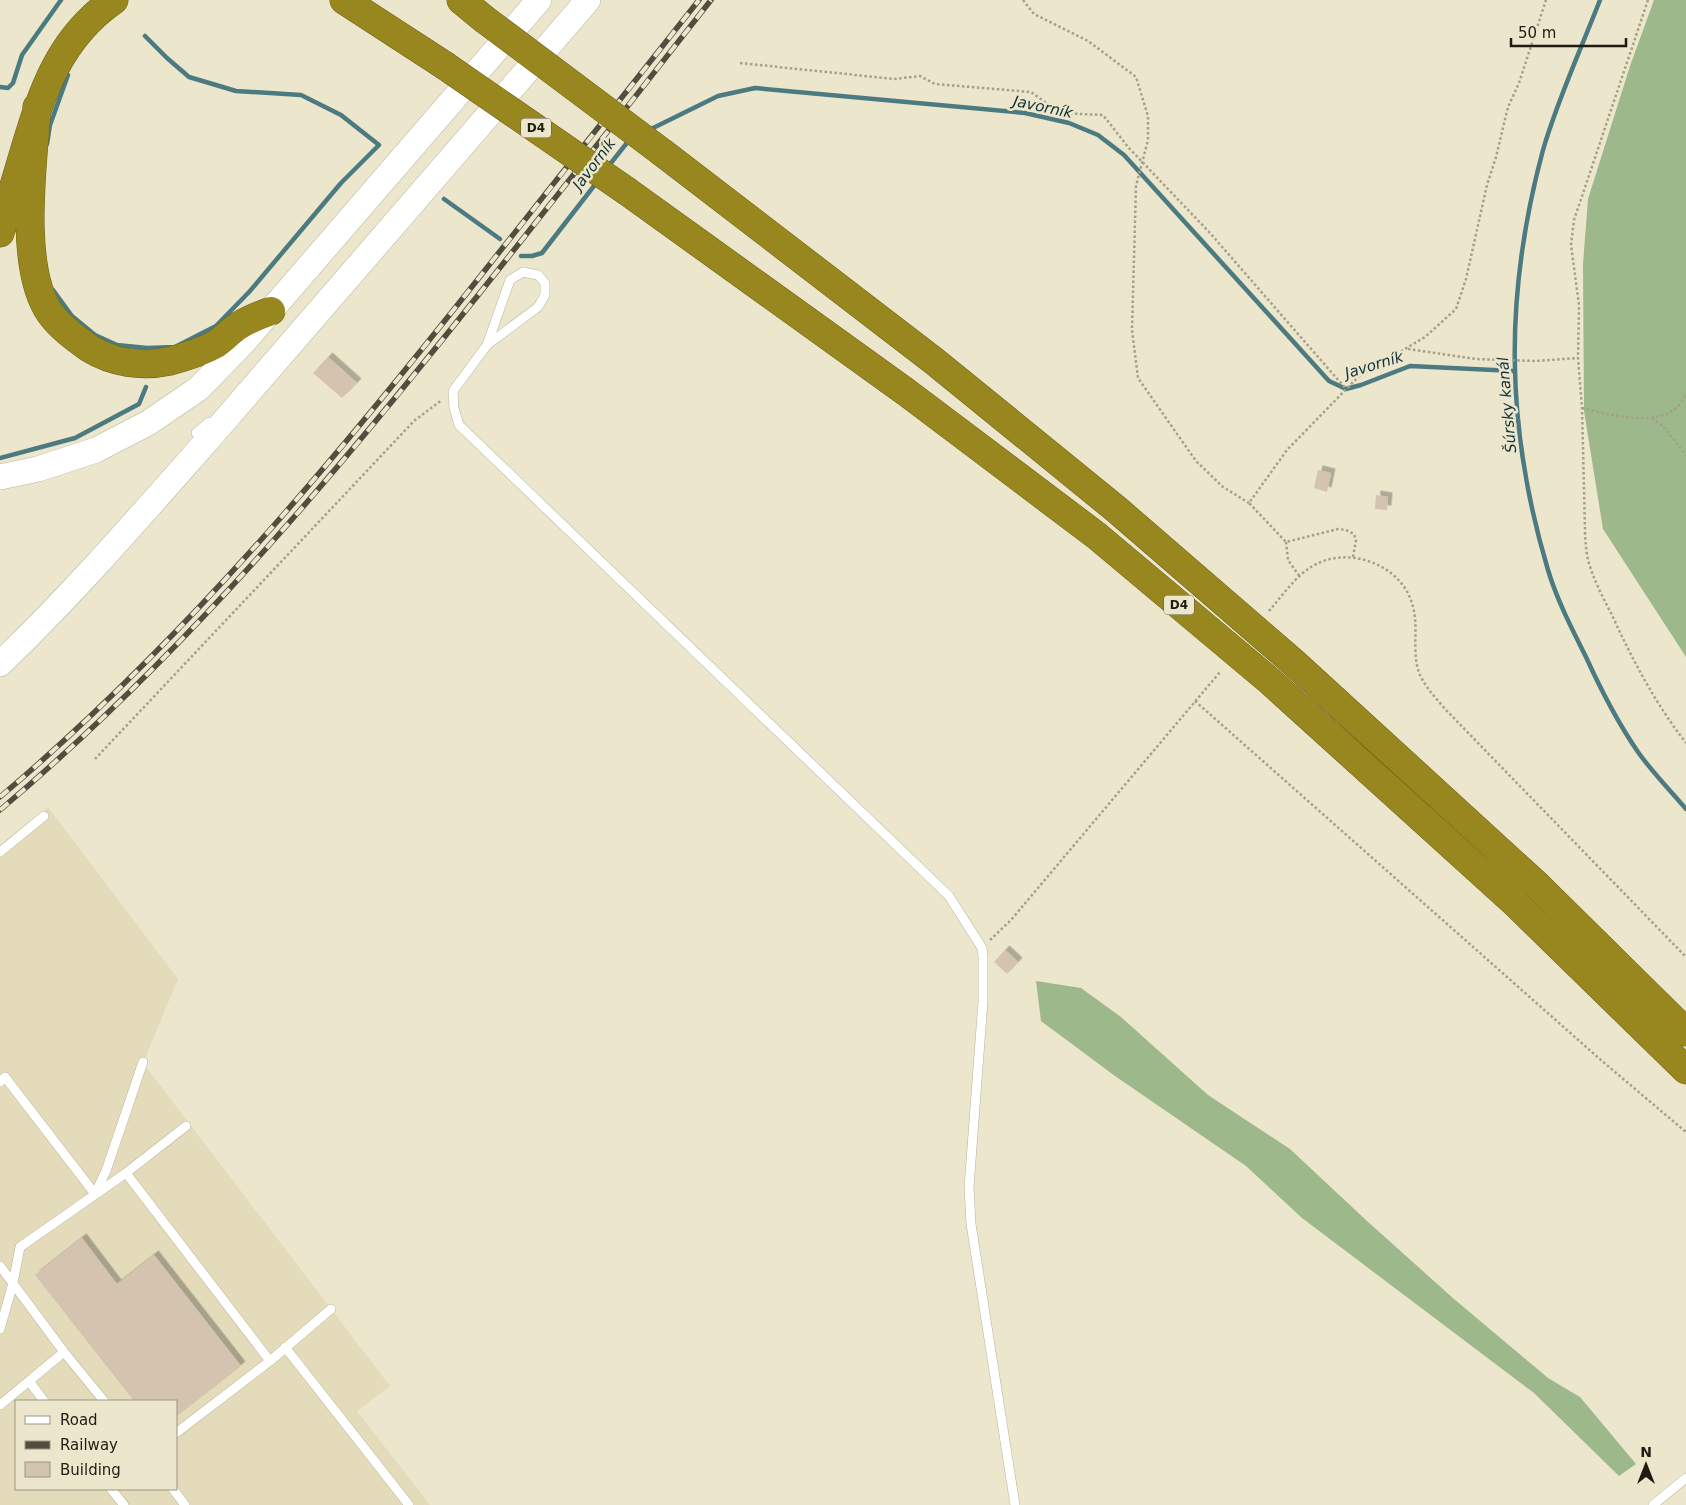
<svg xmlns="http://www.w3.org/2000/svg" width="1686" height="1505" font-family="'DejaVu Sans',sans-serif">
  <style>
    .built { fill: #e3dbba; fill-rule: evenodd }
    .forest { fill: #9db88a }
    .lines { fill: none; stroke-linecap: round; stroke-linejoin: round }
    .stream { stroke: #4c7a81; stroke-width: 4.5 }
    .building { fill: #d4c3ae; filter: url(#shadow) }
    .lane-casing { stroke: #b9b49b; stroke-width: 10 }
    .secondary-casing { stroke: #b9b49b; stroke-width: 26 }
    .highway-casing { stroke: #6d621a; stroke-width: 29 }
    .path { stroke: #a49f8b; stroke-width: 2.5; stroke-dasharray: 2.5 2.5; stroke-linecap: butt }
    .lane { stroke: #fff; stroke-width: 9 }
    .secondary { stroke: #fff; stroke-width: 25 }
    .highway { stroke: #98871e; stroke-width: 28 }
    .rail-casing { stroke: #514e40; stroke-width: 5.5 }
    .rail { stroke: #ece6cc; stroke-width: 4; stroke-dasharray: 11; stroke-linecap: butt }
    .highway-bridge-casing { stroke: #6d621a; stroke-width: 29; stroke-linecap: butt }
    .highway-bridge { stroke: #98871e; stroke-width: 28 }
    .labels { text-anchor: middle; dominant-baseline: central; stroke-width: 5; stroke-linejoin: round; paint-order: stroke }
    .shield { fill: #ece6cc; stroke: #5c594a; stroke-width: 1 }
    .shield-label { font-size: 12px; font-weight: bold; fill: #1e1c12 }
    .water-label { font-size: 15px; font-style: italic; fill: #0f3138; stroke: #ece6cc }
  </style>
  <defs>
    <filter id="shadow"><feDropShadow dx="4.5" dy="-4.5" stdDeviation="0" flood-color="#0004"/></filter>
  </defs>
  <rect width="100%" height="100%" fill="#ece6cc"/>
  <path class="built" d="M48 807 178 979 143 1063 390 1386 357 1411 430 1505H0V845ZM16 1401H176V1489H16Z"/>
  <path class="forest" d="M1654 0H1686V657L1603 529 1584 411 1583 264 1588 199 1630 66Z
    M1036 981 1081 988 1121 1017 1208 1095 1290 1149 1367 1221 1454 1299 1548 1378 1580 1397 1636 1464 1619 1476 1534 1393 1302 1218 1246 1166 1115 1076 1041 1021Z"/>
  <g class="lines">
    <path class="stream" d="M1600 0C1581 49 1557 101 1543 150 1504 295 1505 426 1548 570 1557 600 1572 629 1586 657 1601 690 1618 723 1638 752 1652 772 1670 790 1686 809
      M0 87 8 88 13 83 22 55 61 0
      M649 130 718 96 755 88 1025 113 1069 123 1098 135 1124 155 1329 381 1346 389 1361 385 1410 366 1514 371
      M47 144 50 125 68 75
      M607 168 630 139
      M444 199 500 239
      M521 256H532L542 253 597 182
      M53 290 72 316 95 335 117 345 147 348 175 347 216 326 250 291 341 183 379 145 341 115 301 95 236 91 189 77 167 58 145 36
      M0 458 75 438 139 404 146 387"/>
  </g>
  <path class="building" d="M328 357 357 383 342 398 313 373Z
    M1318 470 1331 473 1327 492 1314 488Z
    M1376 495 1388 497 1387 510 1375 509Z
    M1005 950 1018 962 1007 974 994 962Z
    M82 1238 117 1284 154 1255 241 1366 176 1417V1401H134L35 1275Z"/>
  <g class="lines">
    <defs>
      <path id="lane" d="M487 345 510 280 523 272 538 275 545 283V295L538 307 487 345 453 391 454 408 459 425 949 896 982 948 983 956V1001L969 1187 971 1224 1015 1505
        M196 433 209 422
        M0 852 44 816
        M0 1082 5 1077 95 1194 106 1171 143 1062
        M126 1173 270 1361 176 1433
        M0 1266 64 1352 104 1401
        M0 1329 13 1283 20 1247 126 1173 186 1126
        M285 1347 409 1505
        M270 1361 331 1309
        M29 1381 44 1401
        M0 1405 64 1352
        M111 1489 124 1505
        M173 1489 185 1505
        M1653 1505 1686 1478"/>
      <path id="secondary" d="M0 477 38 469 96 450 148 423 198 389 242 344 539 0
        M0 664C75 592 143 513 212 435 338 291 462 144 588 0"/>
      <path id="highway" d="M344 0 444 65
        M461 0 484 19
        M37 107C33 161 18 267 50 313 60 327 75 338 89 348 113 363 142 367 170 361 185 357 202 352 216 344 225 338 231 330 240 325 249 319 261 315 271 311
        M663 153 934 361 1116 509 1293 662 1538 886 1686 1032
        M628 192 906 392 1097 536 1271 682 1514 902 1686 1070
        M0 233C8 206 16 179 24 152 42 92 59 38 114 0"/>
    </defs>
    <use href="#lane" class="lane-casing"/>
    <use href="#secondary" class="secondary-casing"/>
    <use href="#highway" class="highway-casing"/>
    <path class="path" d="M1023 0 1034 14 1088 41 1136 77 1148 116V140L1136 186 1132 330 1138 378 1196 461 1223 487 1249 503
      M1648 0 1574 220 1571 245 1579 305 1578 358 1582 408 1585 529C1585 540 1586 550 1588 560 1593 578 1602 596 1611 613 1632 659 1655 703 1686 743
      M740 63 894 79 920 76 935 84 1031 92 1060 113 1103 115 1128 147 1210 233 1346 389
      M1408 349 1476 359 1535 361 1578 358
      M1582 408C1611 415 1672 433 1686 393
      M1652 418 1663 426 1686 455
      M1286 542 1288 560 1300 577
      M1353 557 1356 540 1354 534 1346 530 1338 529 1286 542 1249 503 1287 450 1358 377 1425 337 1456 309 1466 279 1487 185 1496 157 1508 107 1519 83 1546 0
      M1269 611C1282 596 1294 578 1311 567 1347 544 1403 564 1413 607 1419 629 1411 654 1420 675 1426 688 1436 698 1445 709L1686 957
      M1195 701 1602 1061 1686 1132
      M95 759 414 421 442 400
      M990 940 1011 920 1220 672"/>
    <use href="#lane" class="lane"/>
    <use href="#secondary" class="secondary"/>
    <use href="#highway" class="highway"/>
    <defs>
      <path id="rail" d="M0 797C188 638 345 448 497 255 565 170 632 85 699 0
        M0 810C192 648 351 456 506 260 575 173 643 87 711 0"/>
    </defs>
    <use href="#rail" class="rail-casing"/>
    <use href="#rail" class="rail"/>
    <defs>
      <path id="highway-bridge" d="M484 19 663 153
        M444 65 628 192"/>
    </defs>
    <use href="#highway-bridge" class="highway-bridge-casing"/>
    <use href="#highway-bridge" class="highway-bridge"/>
  </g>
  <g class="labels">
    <g class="shield">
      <rect x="521" y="118.5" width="30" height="19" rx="4"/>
      <rect x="1164" y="595.5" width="30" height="19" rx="4"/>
    </g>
    <g class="shield-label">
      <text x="536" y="128">D4</text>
      <text x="1179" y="605">D4</text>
    </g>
    <g class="water-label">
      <text transform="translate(1043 107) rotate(12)">Javorník</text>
      <text transform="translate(594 164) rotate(-53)">Javorník</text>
      <text transform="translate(1374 365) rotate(-17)">Javorník</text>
      <text transform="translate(1507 405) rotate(-95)">Šúrsky kanál</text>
    </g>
  </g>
  <rect x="15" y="1400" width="162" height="90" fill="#ece6cc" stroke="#9a9582"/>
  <rect x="25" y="1416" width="25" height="8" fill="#ffffff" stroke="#9a9582"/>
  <text x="60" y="1425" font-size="15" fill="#1e1c12">Road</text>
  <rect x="25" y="1441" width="25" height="8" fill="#514e40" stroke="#9a9582"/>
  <text x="60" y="1450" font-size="15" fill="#1e1c12">Railway</text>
  <rect x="25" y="1462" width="25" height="15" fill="#d4c3ae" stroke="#9a9582"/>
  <text x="60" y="1475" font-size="15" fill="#1e1c12">Building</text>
  <g transform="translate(1646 1465)" stroke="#ece6cc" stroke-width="4" paint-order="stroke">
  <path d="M0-4L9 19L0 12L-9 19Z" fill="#1e1c12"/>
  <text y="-8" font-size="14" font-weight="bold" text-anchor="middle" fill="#1e1c12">N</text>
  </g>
  <path d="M1511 38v8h115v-8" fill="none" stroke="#1e1c12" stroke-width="2.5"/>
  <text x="1518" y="38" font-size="15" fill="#1e1c12" stroke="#ece6cc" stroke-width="4" paint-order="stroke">50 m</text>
</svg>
